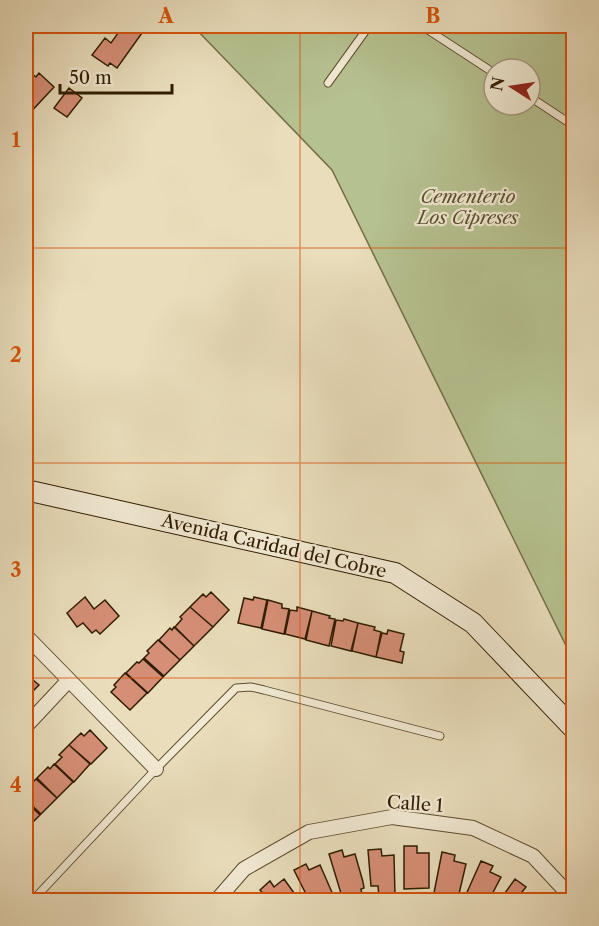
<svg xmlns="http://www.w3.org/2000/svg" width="599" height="926" font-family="'Libre Caslon Text',serif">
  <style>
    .green { fill: #b6c190; stroke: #736e48; stroke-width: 1.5; fill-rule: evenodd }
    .building { fill: #d68f77; stroke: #301c01; stroke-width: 1.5 }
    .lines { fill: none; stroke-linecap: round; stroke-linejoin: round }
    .lane-casing { stroke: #5e4c30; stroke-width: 9 }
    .street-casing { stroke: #5e4c30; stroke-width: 16 }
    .secondary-casing { stroke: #301c01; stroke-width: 22 }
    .lane { stroke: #f1e9d3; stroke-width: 7 }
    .street { stroke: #f1e9d3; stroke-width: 14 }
    .secondary { stroke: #f1e9d3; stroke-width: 20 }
    .grid { fill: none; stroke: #d6530b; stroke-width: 1.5; stroke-opacity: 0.55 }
    .labels { text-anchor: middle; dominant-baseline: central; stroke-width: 4.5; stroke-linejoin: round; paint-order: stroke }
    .park-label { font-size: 18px; font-style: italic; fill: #584e2c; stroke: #f1e9d3 }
    .street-label { font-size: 18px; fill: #301c01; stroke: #f1e9d3 }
    .neatline { fill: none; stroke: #d6530b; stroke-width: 2 }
    .grid-label { font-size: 20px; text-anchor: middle; font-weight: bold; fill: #d6530b }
  </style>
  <rect width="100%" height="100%" fill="#e9ddbb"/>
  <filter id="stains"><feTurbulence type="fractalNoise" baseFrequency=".00333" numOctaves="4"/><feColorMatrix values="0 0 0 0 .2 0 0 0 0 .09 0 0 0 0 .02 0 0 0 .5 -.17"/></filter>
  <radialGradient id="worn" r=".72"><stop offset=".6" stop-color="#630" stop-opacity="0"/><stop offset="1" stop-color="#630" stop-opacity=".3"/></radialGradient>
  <path class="green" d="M193 26H573V660L332 170ZM494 69H530V105H494Z"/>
  <path class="building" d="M117 26H147L117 68 110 63 108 66 92 55 105 38 111 43 121 29Z
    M31 73 36 77 39 73 54 87 26 117V95L27 94 26 92V79Z
    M69 88 82 98 67 117 54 108Z
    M211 592 229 610 213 627 190 607 203 594 206 597Z
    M85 597 94 609 105 600 119 616 100 634 96 630 92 633 83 623 77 627 67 613Z
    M254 597 267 600 261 628 238 623 244 598 253 600Z
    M268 600 282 604V608L289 609 284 634 262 629Z
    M190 607 213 627 194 646 175 627 182 619 180 617Z
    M297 607 312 611 305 639 285 634 290 610 297 611Z
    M312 611 330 616 329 618 335 619 329 646 306 640Z
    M344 619 358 623 351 651 331 646 336 620 343 621Z
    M358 623 375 627 374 630 381 632 376 657 352 651Z
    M174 627 194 646 180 660 159 640 170 628 172 630Z
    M388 630 404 634 400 651 404 652 402 663 376 657 382 633 387 634Z
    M158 640 180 660 164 676 144 658 149 653 147 651Z
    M143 659 163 677 148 693 126 673 137 662 139 663Z
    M125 673 147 693 130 710 111 692 116 687 114 685Z
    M26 675 30 680 26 684 28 686 33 680 39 685 26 698Z
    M90 730 107 748 91 764 69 745 81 733 84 736Z
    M69 745 90 764 74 782 55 764 62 757 59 755Z
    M54 764 73 782 57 798 37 778 48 767 50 769Z
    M36 779 57 798 41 814 26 800V794L28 791 26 789Z
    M26 801 40 815 26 829Z
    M404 846H417V853H429V888L404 889Z
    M381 849 382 856 394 855 395 896 379 897 378 886H371L368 850Z
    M342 850 344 857 355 854 363 882 364 888 361 889 362 894 348 897 349 900H343L329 854Z
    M442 852 455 855 454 861 466 864 458 898 434 893Z
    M481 861 493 866 490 872 501 877 489 900H467L464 899Z
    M306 864 309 870 320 865 334 897 327 900H309L294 870Z
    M284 879 299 900H301H269L260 890 270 881 274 887Z
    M515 879 526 887 522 892 531 900H500Z"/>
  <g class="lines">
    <defs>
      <path id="lane" d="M422 26 494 73
        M328 83 369 26
        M530 97 574 126
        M33 900 156 769 236 688 251 687 264 690 440 736"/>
      <path id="street" d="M26 636 156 769
        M26 726 68 681
        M217 900 244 869 309 832 392 817 473 828 533 856 574 900"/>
      <path id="secondary" d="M26 490 395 573 473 623 574 729"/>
    </defs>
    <use href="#lane" class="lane-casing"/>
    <use href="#street" class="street-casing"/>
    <use href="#secondary" class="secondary-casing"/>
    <use href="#lane" class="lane"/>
    <use href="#street" class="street"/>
    <use href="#secondary" class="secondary"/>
  </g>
  <path class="grid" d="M300 26V900M26 248H574M26 463H574M26 678H574"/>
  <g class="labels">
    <g class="park-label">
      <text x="468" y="197">Cementerio<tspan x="468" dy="21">Los Cipreses</tspan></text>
    </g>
    <g class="street-label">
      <text transform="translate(274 546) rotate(13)">Avenida Caridad del Cobre</text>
      <text transform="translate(415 804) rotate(4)">Calle 1</text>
    </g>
  </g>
  <rect width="599" height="926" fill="none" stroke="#e9ddbb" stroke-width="66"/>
  <g transform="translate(512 87) rotate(282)"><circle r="28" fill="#f1e9d3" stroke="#a4977f" stroke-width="1.5"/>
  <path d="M0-4.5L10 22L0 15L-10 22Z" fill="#8f2418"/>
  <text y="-9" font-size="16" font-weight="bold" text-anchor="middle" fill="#301c01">N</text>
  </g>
  <path d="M60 84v9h112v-9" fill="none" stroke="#301c01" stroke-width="3"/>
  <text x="69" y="84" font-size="18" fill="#301c01" stroke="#f1e9d3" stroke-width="4.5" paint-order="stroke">50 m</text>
  <rect x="33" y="33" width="533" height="860" class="neatline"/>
  <g class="grid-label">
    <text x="166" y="23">A</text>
    <text x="433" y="23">B</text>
    <text x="16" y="147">1</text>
    <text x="16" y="362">2</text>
    <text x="16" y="577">3</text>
    <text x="16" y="792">4</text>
  </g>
  <rect width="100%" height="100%" filter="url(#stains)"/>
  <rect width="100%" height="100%" fill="url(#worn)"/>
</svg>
